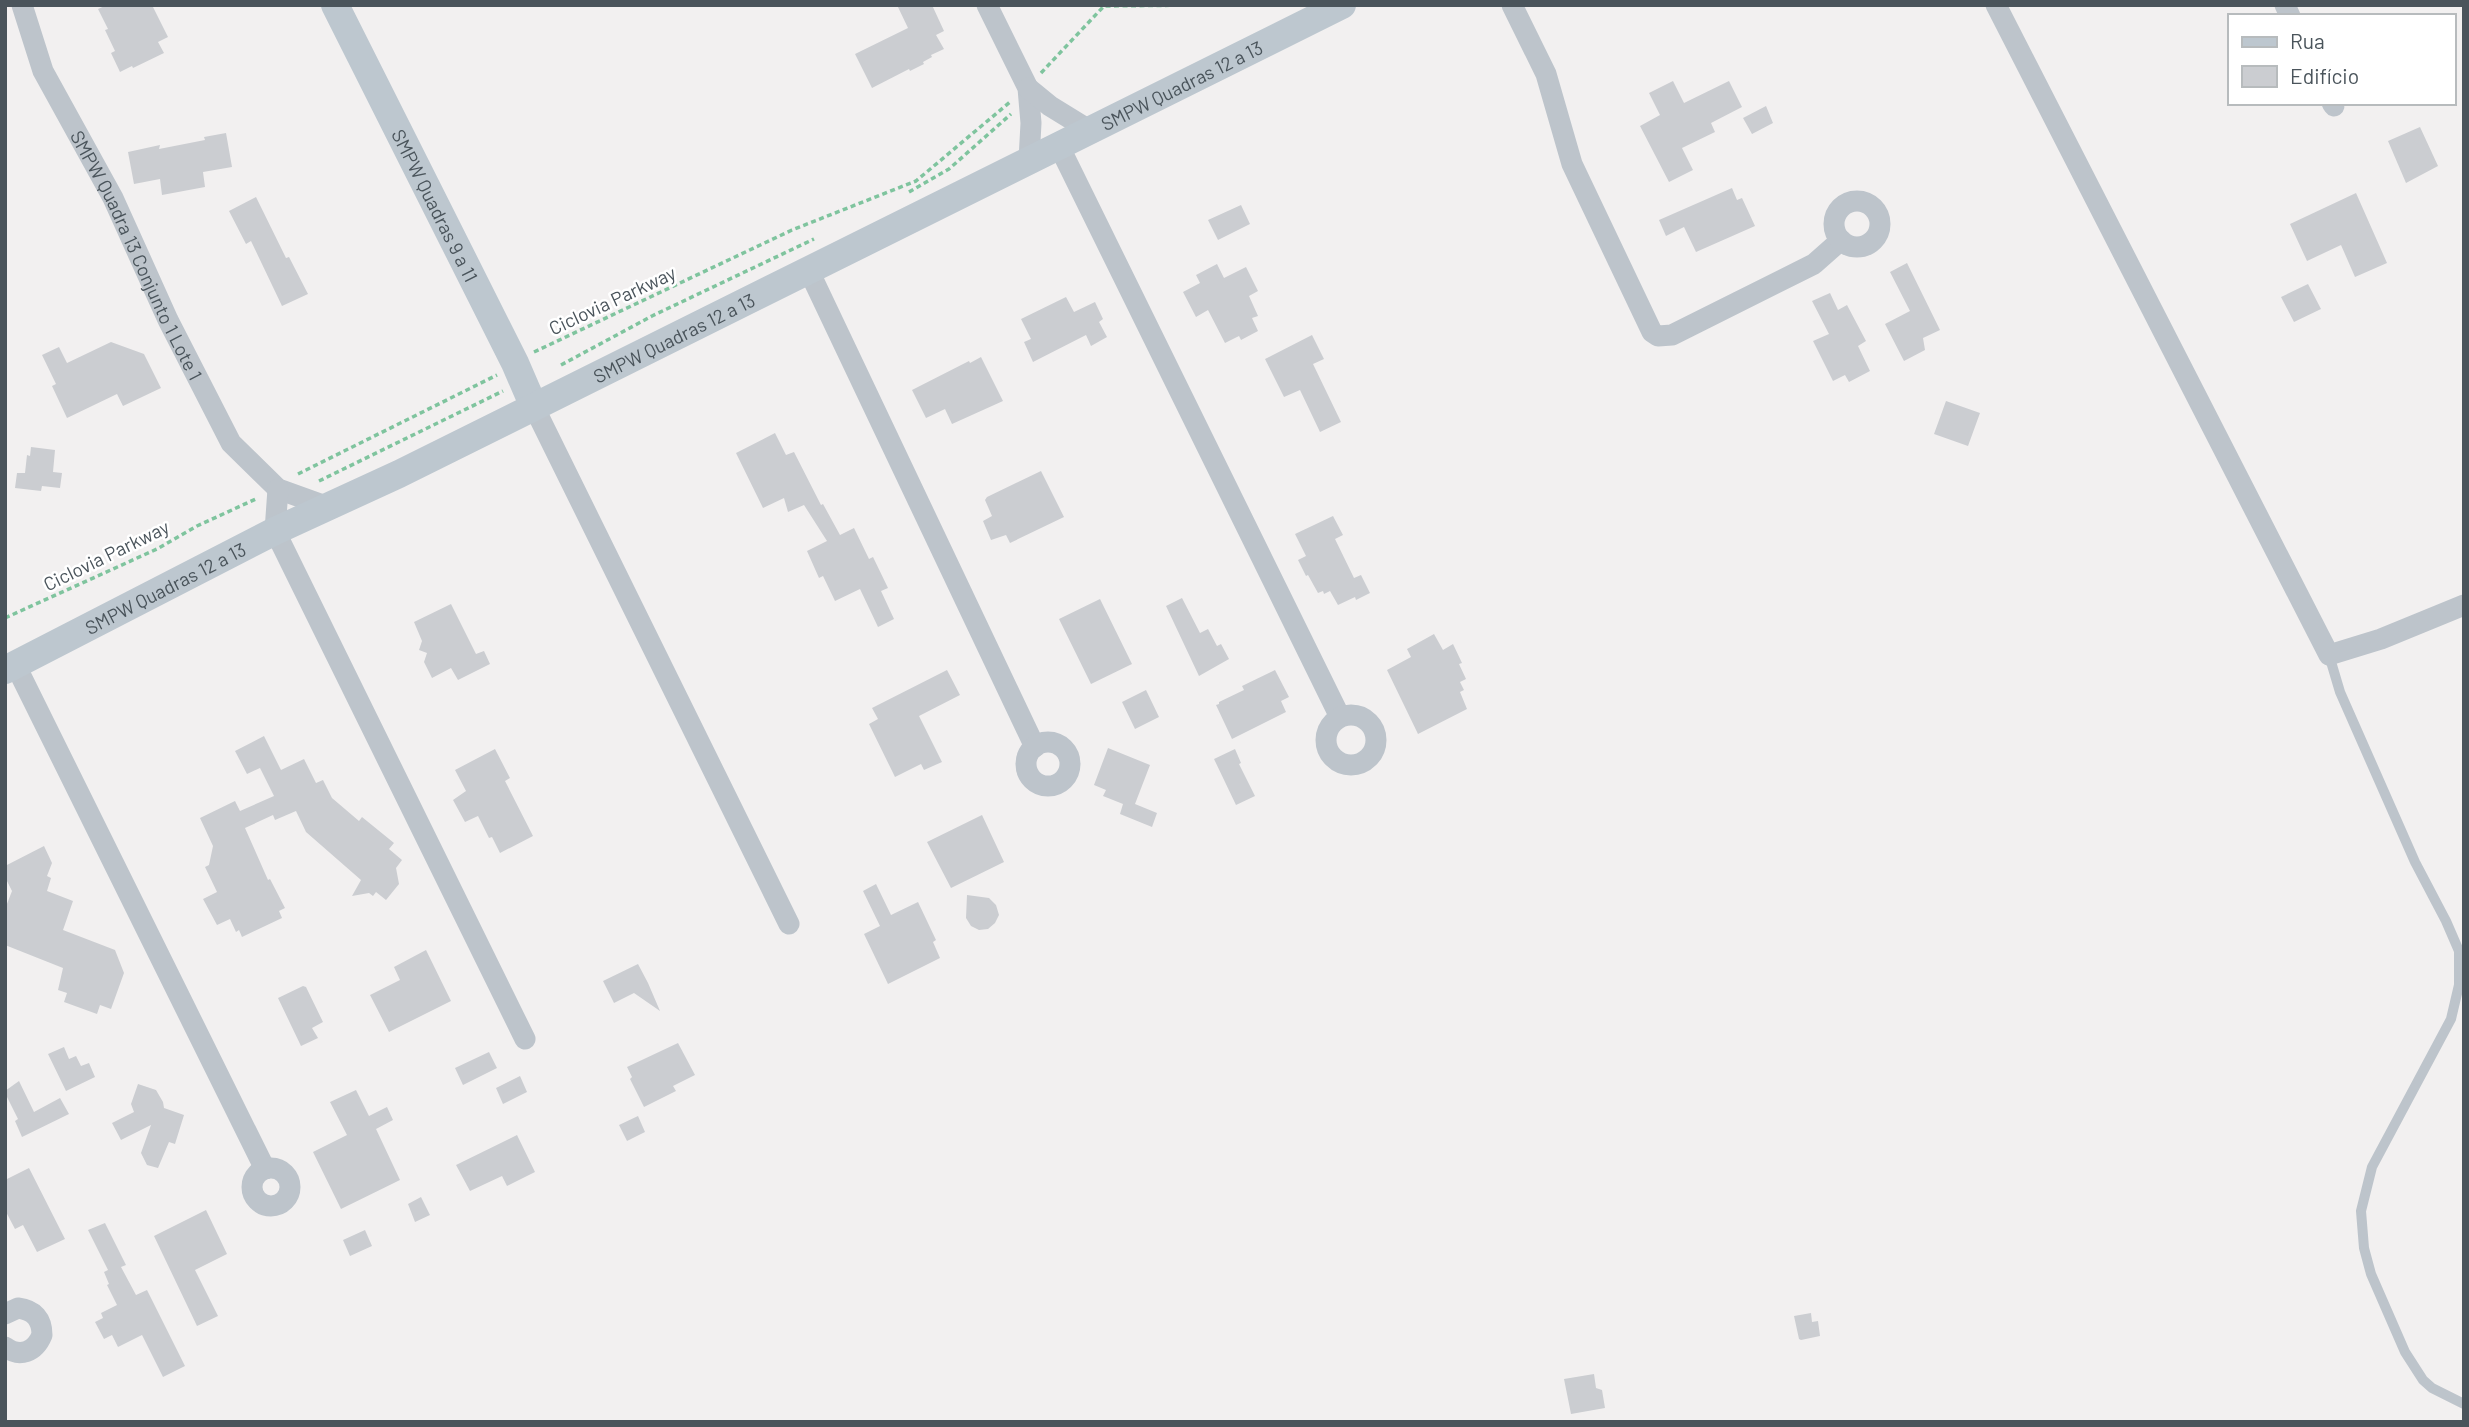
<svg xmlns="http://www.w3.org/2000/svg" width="2469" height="1427" font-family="Barlow,sans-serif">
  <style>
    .building { fill: #cbcdd1 }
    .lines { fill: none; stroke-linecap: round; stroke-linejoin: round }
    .path { stroke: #7fc49e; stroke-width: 3.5; stroke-dasharray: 5 3.5; stroke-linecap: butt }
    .lane { stroke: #bdc4cb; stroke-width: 10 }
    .street { stroke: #bdc4cb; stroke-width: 21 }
    .secondary { stroke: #bdc7cf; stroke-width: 28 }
    .labels { text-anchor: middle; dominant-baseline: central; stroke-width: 5; stroke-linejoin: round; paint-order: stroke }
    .street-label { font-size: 19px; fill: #4a545b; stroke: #fff }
  </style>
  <rect width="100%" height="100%" fill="#f2f0f0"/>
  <path class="building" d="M107 5H152L168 37 158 42 164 53 133 68 132 66 120 72 111 53 115 51 105 30 108 29 98 9Z
    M897 5H932L944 31 936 35 944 49 931 55 932 57 923 62 924 64 910 71 909 69 872 88 855 54 908 28Z
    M1673 81 1684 103 1729 81 1742 107 1711 123 1715 132 1682 148 1693 170 1669 182 1640 126 1660 115 1649 93Z
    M1766 106 1773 123 1752 134 1743 118Z
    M2420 127 2438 166 2406 183 2388 141Z
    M226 133 232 167 203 172 205 187 162 195 160 179 134 184 128 152 160 145 159 149 205 140 204 137Z
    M1732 188 1737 200 1742 198 1755 226 1696 252 1684 227 1666 236 1659 220Z
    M2356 193 2387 263 2355 277 2341 245 2307 261 2290 224Z
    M256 197 286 258 289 257 308 294 282 306 251 241 246 244 229 211Z
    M1241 205 1250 224 1218 240 1208 220Z
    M1907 263 1940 330 1923 338 1925 350 1904 361 1885 324 1910 311 1890 272Z
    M1217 264 1224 278 1246 267 1258 291 1249 296 1258 316 1252 318 1258 331 1241 340 1239 336 1225 343 1208 310 1196 317 1183 292 1200 283 1196 275Z
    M2308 284 2321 309 2294 322 2281 297Z
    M1830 293 1838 310 1847 305 1866 341 1858 346 1870 371 1849 382 1845 375 1833 381 1813 341 1829 334 1812 301Z
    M1066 297 1074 312 1095 302 1103 319 1099 322 1107 337 1091 346 1086 335 1033 362 1024 342 1031 339 1021 319Z
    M1312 335 1324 359 1313 364 1341 422 1320 432 1300 390 1284 397 1265 359Z
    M111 342 144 354 161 388 123 406 117 394 67 418 52 386 56 384 42 355 59 347 67 363Z
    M981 357 1003 401 952 424 945 409 926 418 912 390 969 361 970 363Z
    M1946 401 1980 413 1968 446 1934 434Z
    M775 433 786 455 794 452 821 505 823 504 840 535 854 528 869 559 873 557 888 588 881 591 894 619 878 627 860 589 835 601 823 576 819 578 807 551 827 541 804 505 788 512 784 498 763 508 736 453Z
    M31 447 55 450 53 472 62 473 60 488 42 486 41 491 15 488 17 473H25L27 455 30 456Z
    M1041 471 1064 517 1010 543 1006 535 991 540 983 521 992 516 985 500 987 497Z
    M1333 516 1343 535 1335 539 1354 578 1361 575 1370 593 1356 600 1355 597 1338 605 1330 591 1324 594 1323 591 1318 593 1308 575 1306 576 1298 560 1306 556 1295 534Z
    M1182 598 1200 633 1208 629 1217 646 1221 644 1229 659 1199 676 1166 606Z
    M1100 599 1132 664 1091 684 1059 619Z
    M451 604 476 654 484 651 490 664 458 680 451 668 432 678 424 662 427 653 419 650 422 641 414 622Z
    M1434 634 1443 650 1453 644 1462 663 1459 664 1466 679 1460 682 1464 690 1460 692 1467 709 1418 734 1387 670 1411 657 1407 649Z
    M947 670 960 695 919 716 942 762 924 770 921 764 895 777 869 724 878 719 872 708Z
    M1275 670 1289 697 1281 701 1286 712 1232 739 1216 705 1219 704V702L1244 690 1242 686Z
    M1146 690 1159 717 1135 729 1122 702Z
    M264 736 281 770 304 759 316 783 323 780 332 798 359 821 362 817 394 843 389 849 402 860 396 868 399 884 386 900 376 892 373 896 369 893 352 896 361 880 306 832 296 811 275 820 273 815 245 828 268 880 270 879 285 908 279 911 282 918 242 937 239 930 236 932 230 919 217 925 203 899 217 892 205 867 209 865 213 846 200 818 235 801 240 811 274 796 260 768 247 774 235 751Z
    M1108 748 1150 765 1135 804 1157 813 1152 827 1120 814 1123 804 1103 796 1106 790 1094 785Z
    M495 749 510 778 505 781 533 836 500 853 492 837 489 838 478 816 465 822 453 800 466 791 455 770Z
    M1235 749 1241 763 1239 764 1255 796 1236 805 1214 759Z
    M982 815 1004 862 951 888 927 842Z
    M44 846 52 863 47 876 51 878 47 891 73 901 63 930 115 950 124 973 111 1009 100 1005 97 1014 64 1002 67 993 58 990 63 968 5 945V909L12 891 5 877V866Z
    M876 884 891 915 918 902 936 940 933 942 940 958 888 984 864 934 880 926 863 891Z
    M967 895 989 898 996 905 999 915 995 923 988 929 979 930 971 926 966 918Z
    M426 950 451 1001 389 1032 370 995 400 980 394 967Z
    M638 964 648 983 660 1011 634 993 614 1003 603 981Z
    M303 986 306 987 323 1022 312 1028 318 1038 301 1046 278 998Z
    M678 1043 695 1075 673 1086 676 1091 644 1107 630 1079 632 1077 627 1067Z
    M64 1047 69 1059 76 1056 81 1066 89 1063 95 1077 66 1091 48 1054Z
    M489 1052 497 1068 463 1085 455 1068Z
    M520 1076 527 1092 503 1104 496 1088Z
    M19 1081 34 1112 60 1098 69 1114 22 1137 15 1121 18 1119 5 1093V1091Z
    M138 1084 156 1090 163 1102 164 1108 184 1115 175 1144 169 1142 158 1168 147 1165 141 1153 151 1125 121 1140 112 1123 134 1112 131 1104Z
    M356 1090 369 1116 387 1107 393 1120 376 1129 400 1180 341 1209 313 1152 347 1135 330 1102Z
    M638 1116 645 1132 627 1141 619 1125Z
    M517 1135 535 1172 507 1186 502 1176 470 1191 456 1165Z
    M29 1168 65 1239 37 1252 23 1225 15 1229 5 1210V1180Z
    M421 1197 430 1215 415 1222 408 1204Z
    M206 1210 227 1254 195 1270 218 1316 197 1326 154 1236Z
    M105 1223 126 1265 121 1267 136 1295 147 1290 185 1366 163 1377 142 1335 118 1347 112 1335 104 1339 95 1322 103 1318 101 1313 117 1305 107 1285 109 1284 104 1272 108 1270 88 1230Z
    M365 1230 372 1246 350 1256 343 1240Z
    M1811 1313 1812 1322 1818 1321 1820 1336 1801 1340 1799 1339 1794 1316Z
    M1594 1374 1596 1388 1602 1390 1605 1408 1571 1414 1564 1379Z"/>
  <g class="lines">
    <path class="path" d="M1041 73 1104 6 1206 5
      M909 192 949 169 1011 114
      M534 352 792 230 916 181 1010 102
      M561 365 652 316 814 239
      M298 474 497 375
      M319 481 503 391
      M5 618 157 549 197 526 258 498"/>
    <path class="lane" d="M2329 655 2340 692 2415 862 2446 921 2459 951V985L2451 1019 2372 1167 2361 1211 2364 1248 2371 1274 2405 1352 2423 1380 2432 1388 2464 1404"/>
    <g class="street">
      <path id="s1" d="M22 5 43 71 113 198 168 320 231 443 278 489 328 507"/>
      <path d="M987 5 1028 88 1031 123 1029 160"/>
      <path d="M1512 5 1546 74 1572 164 1652 332 1658 336 1672 335 1814 264 1841 240"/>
      <path d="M1996 5 2329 655 2381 639 2464 605"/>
      <path d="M2285 5 2290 16"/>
      <path d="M1028 88 1050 106 1089 130"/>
      <path d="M2332 103 2334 106"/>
      <path d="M1059 146 1340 717"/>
      <circle cx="1857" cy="224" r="23"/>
      <path d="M809 271 1035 747"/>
      <path d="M534 407 789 924"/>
      <path d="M278 489 275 531 525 1039"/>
      <path d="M15 664 265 1169"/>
      <circle cx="1351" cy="740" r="25"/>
      <circle cx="1048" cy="764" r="22"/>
      <circle cx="271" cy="1187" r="19"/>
      <path d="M5 1314 18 1308C34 1310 42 1319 42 1335 35 1352 20 1358 5 1347"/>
    </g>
    <g class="secondary">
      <path id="s2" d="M335 5 515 363 534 407"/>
      <path id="s3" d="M5 670 275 531 399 474 1342 5"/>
    </g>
  </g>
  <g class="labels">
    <g class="street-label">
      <text stroke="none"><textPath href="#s3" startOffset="1314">SMPW Quadras 12 a 13</textPath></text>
      <text stroke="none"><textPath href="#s2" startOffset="224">SMPW Quadras 9 a 11</textPath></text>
      <text stroke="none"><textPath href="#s1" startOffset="276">SMPW Quadra 13 Conjunto 1 Lote 1</textPath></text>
      <text transform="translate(612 300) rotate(-25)">Ciclovia Parkway</text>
      <text stroke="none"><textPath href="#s3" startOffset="747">SMPW Quadras 12 a 13</textPath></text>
      <text transform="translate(106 555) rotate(-26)">Ciclovia Parkway</text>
      <text stroke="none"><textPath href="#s3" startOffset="180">SMPW Quadras 12 a 13</textPath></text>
    </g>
  </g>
  <rect width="2469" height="1427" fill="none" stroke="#4a545b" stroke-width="14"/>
  <rect x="2228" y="14" width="228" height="91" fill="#ffffff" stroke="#b7bbbd" stroke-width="2"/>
  <rect x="2242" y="37" width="35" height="10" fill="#bdc7cf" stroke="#b7bbbd" stroke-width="2"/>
  <text x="2290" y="49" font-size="21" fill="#4a545b">Rua</text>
  <rect x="2242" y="66" width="35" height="21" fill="#cbcdd1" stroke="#b7bbbd" stroke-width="2"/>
  <text x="2290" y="84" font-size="21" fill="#4a545b">Edifício</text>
</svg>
